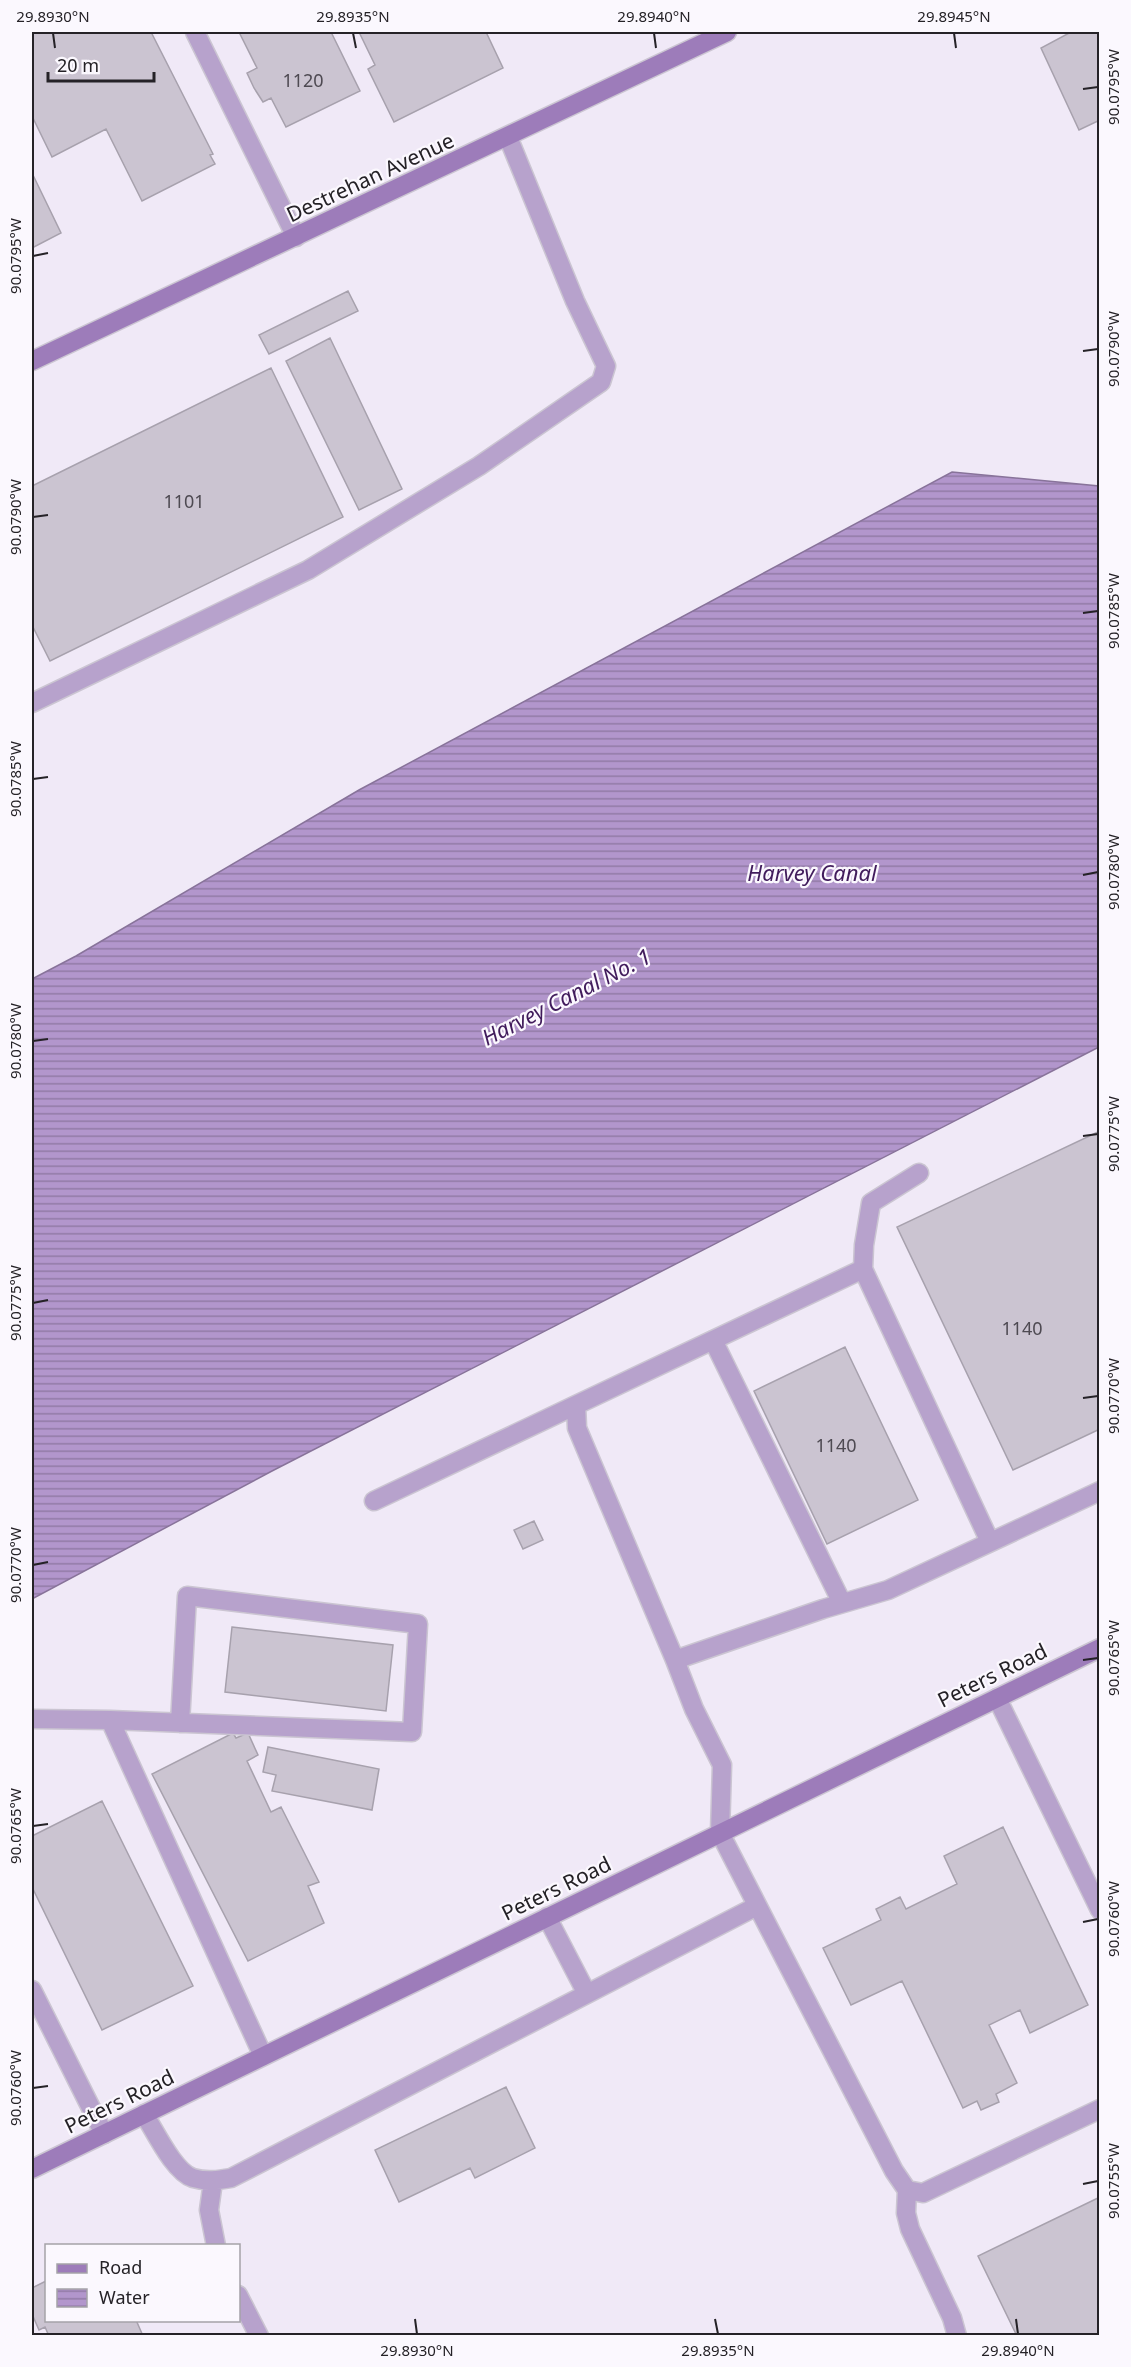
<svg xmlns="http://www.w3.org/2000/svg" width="1131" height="2367" font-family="'Noto Sans',sans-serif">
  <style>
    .water { fill: url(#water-rules); stroke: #88739a; stroke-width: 1.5 }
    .building { fill: #cbc4d1; stroke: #a7a1ad; stroke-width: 1.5 }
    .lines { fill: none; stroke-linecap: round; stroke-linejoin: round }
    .lane-casing { stroke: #cbc5d2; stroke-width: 21 }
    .secondary-casing { stroke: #cbc5d2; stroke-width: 21 }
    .lane { stroke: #b7a2cc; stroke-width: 18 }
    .secondary { stroke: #9d7cba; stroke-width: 18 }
    .ticks { fill: none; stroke: #252227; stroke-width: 2 }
    .labels { text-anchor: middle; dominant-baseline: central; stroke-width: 4.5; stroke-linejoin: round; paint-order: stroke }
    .number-label { font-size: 18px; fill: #4e4a52 }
    .street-label { font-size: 21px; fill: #252227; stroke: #fbf8fe }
    .water-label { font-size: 22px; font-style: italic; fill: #411c5c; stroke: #fbf8fe }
    .neatline { fill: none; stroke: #252227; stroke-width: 2 }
    .ticks-label { font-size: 15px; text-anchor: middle; fill: #252227 }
  </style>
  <defs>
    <pattern id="water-rules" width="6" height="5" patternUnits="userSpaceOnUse" patternTransform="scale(1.5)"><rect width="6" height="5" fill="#b296cc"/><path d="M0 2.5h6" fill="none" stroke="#917aa6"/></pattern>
  </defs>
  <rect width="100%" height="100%" fill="#f0e9f7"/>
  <path class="water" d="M952 472 1099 486V1047L272 1471 32 1599V979L76 956 359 790Z"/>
  <path class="building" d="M32 32H151L213 154 210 155 215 164 142 201 106 129 52 157 32 116Z
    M239 32H331L360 91 286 127 271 98 263 102 254 88 247 73 257 68Z
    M359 32H486L503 68 394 122 368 69 375 65Z
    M1071 32H1100V120L1079 130 1041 48Z
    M32 173 61 233 32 248Z
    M348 291 358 311 269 354 259 335Z
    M330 338 402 489 359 510 286 361Z
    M271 368 343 517 50 661 32 625V486Z
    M1100 1131V1429L1013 1470 897 1227Z
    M845 1347 918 1500 827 1544 754 1391Z
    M534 1521 543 1540 523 1549 514 1530Z
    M232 1627 393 1645 386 1711 225 1692Z
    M233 1733 236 1738 248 1733 258 1755 247 1761 271 1812 281 1807 319 1882 308 1886 324 1923 248 1961 152 1774Z
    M268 1747 379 1769 372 1810 272 1791 276 1775 263 1772Z
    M102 1801 193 1986 102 2030 32 1887V1836Z
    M1003 1827 1088 2005 1030 2033 1020 2010 989 2025 1017 2083 996 2094 999 2102 981 2110 977 2101 963 2108 902 1981 851 2005 823 1948 881 1920 876 1909 900 1897 906 1909 957 1884 944 1856Z
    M506 2087 535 2148 475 2178 470 2168 399 2202 375 2150Z
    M1100 2197V2336H1017L978 2256Z
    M46 2281V2320H136L143 2336H49L45 2327 39 2330 32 2314V2288Z"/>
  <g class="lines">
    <defs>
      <path id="lane" d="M195 32 296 237
        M32 703 308 570 479 466 601 382 606 366 575 301 508 137
        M863 1269 864 1245 871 1203 919 1173
        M713 1340 842 1603
        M1100 1491 888 1590 823 1609 675 1660 694 1709 722 1765 720 1833 894 2171 907 2190 923 2193 1100 2109
        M374 1501 576 1405
        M675 1660 577 1428 576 1405 863 1269 990 1542
        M997 1698 1100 1910
        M32 1719 110 1720
        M180 1723 187 1596 418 1624 412 1732 110 1720 263 2056
        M547 1917 587 1994
        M32 1990 104 2134
        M144 2114C155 2131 174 2172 193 2178 206 2182 219 2180 231 2178L757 1906
        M213 2181 209 2210 216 2246
        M907 2190 906 2213 910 2229 952 2318 957 2336
        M238 2295 259 2336"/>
      <path id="secondary" d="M32 361 727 32
        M32 2169 1100 1648"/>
    </defs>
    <use href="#lane" class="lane-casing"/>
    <use href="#secondary" class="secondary-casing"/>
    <use href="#lane" class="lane"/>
    <use href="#secondary" class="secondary"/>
  </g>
  <path class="ticks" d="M53 33 55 48M353 33 356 48M654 33 656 48M954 33 956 48M1083 89 1098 87M33 256 48 253M1083 351 1098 349M33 517 48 515M1083 613 1098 611M33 779 48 777M1083 875 1098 872M33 1041 48 1039M1083 1136 1098 1134M33 1303 48 1300M1083 1398 1098 1396M33 1565 48 1562M1083 1660 1098 1658M33 1826 48 1824M1083 1922 1098 1919M33 2088 48 2086M1083 2184 1098 2181M415 2319 417 2334M715 2319 718 2334M1016 2319 1018 2334"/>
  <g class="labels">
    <g class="number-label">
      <text x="303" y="80">1120</text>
      <text x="184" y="501">1101</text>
      <text x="1022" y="1328">1140</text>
      <text x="836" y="1445">1140</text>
    </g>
    <g class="street-label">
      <text transform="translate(370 177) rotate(-25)">Destrehan Avenue</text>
      <text transform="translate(992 1675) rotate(-26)">Peters Road</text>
      <text transform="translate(556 1888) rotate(-26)">Peters Road</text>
      <text transform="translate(119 2101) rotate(-26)">Peters Road</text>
    </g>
    <g class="water-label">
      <text x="812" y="872">Harvey Canal</text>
      <text transform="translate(566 996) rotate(-27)">Harvey Canal No. 1</text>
    </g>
  </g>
  <rect width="1131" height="2367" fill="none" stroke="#fbf8fe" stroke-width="66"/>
  <rect x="45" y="2244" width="195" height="78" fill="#fbf8fe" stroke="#a5a2a8" stroke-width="1.5"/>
  <rect x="57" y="2264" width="30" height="9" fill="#9d7cba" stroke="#a5a2a8" stroke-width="1.5"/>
  <text x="99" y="2274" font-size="18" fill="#252227">Road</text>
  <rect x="57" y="2289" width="30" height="18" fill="url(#water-rules)" stroke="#a5a2a8" stroke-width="1.5"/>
  <text x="99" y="2304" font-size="18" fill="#252227">Water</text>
  <path d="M48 72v9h106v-9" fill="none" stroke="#252227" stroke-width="3"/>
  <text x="57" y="72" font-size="18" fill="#252227" stroke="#fbf8fe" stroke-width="4.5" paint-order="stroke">20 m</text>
  <rect x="33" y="33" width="1065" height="2301" class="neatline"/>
  <g class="ticks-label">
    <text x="53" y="22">29.8930°N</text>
    <text x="353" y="22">29.8935°N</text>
    <text x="654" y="22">29.8940°N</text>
    <text x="954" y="22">29.8945°N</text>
    <text transform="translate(1114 87) rotate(-90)" y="5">90.0795°W</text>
    <text transform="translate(16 256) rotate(-90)" y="5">90.0795°W</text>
    <text transform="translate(1114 349) rotate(-90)" y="5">90.0790°W</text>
    <text transform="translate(16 517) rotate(-90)" y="5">90.0790°W</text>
    <text transform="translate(1114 611) rotate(-90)" y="5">90.0785°W</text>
    <text transform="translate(16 779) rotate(-90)" y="5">90.0785°W</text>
    <text transform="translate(1114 872) rotate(-90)" y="5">90.0780°W</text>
    <text transform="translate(16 1041) rotate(-90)" y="5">90.0780°W</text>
    <text transform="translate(1114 1134) rotate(-90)" y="5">90.0775°W</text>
    <text transform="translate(16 1303) rotate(-90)" y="5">90.0775°W</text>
    <text transform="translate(1114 1396) rotate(-90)" y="5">90.0770°W</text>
    <text transform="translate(16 1565) rotate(-90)" y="5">90.0770°W</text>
    <text transform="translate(1114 1658) rotate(-90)" y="5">90.0765°W</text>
    <text transform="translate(16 1826) rotate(-90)" y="5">90.0765°W</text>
    <text transform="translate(1114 1919) rotate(-90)" y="5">90.0760°W</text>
    <text transform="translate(16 2088) rotate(-90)" y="5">90.0760°W</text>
    <text transform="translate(1114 2181) rotate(-90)" y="5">90.0755°W</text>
    <text x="417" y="2356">29.8930°N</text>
    <text x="718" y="2356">29.8935°N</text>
    <text x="1018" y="2356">29.8940°N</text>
  </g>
</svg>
